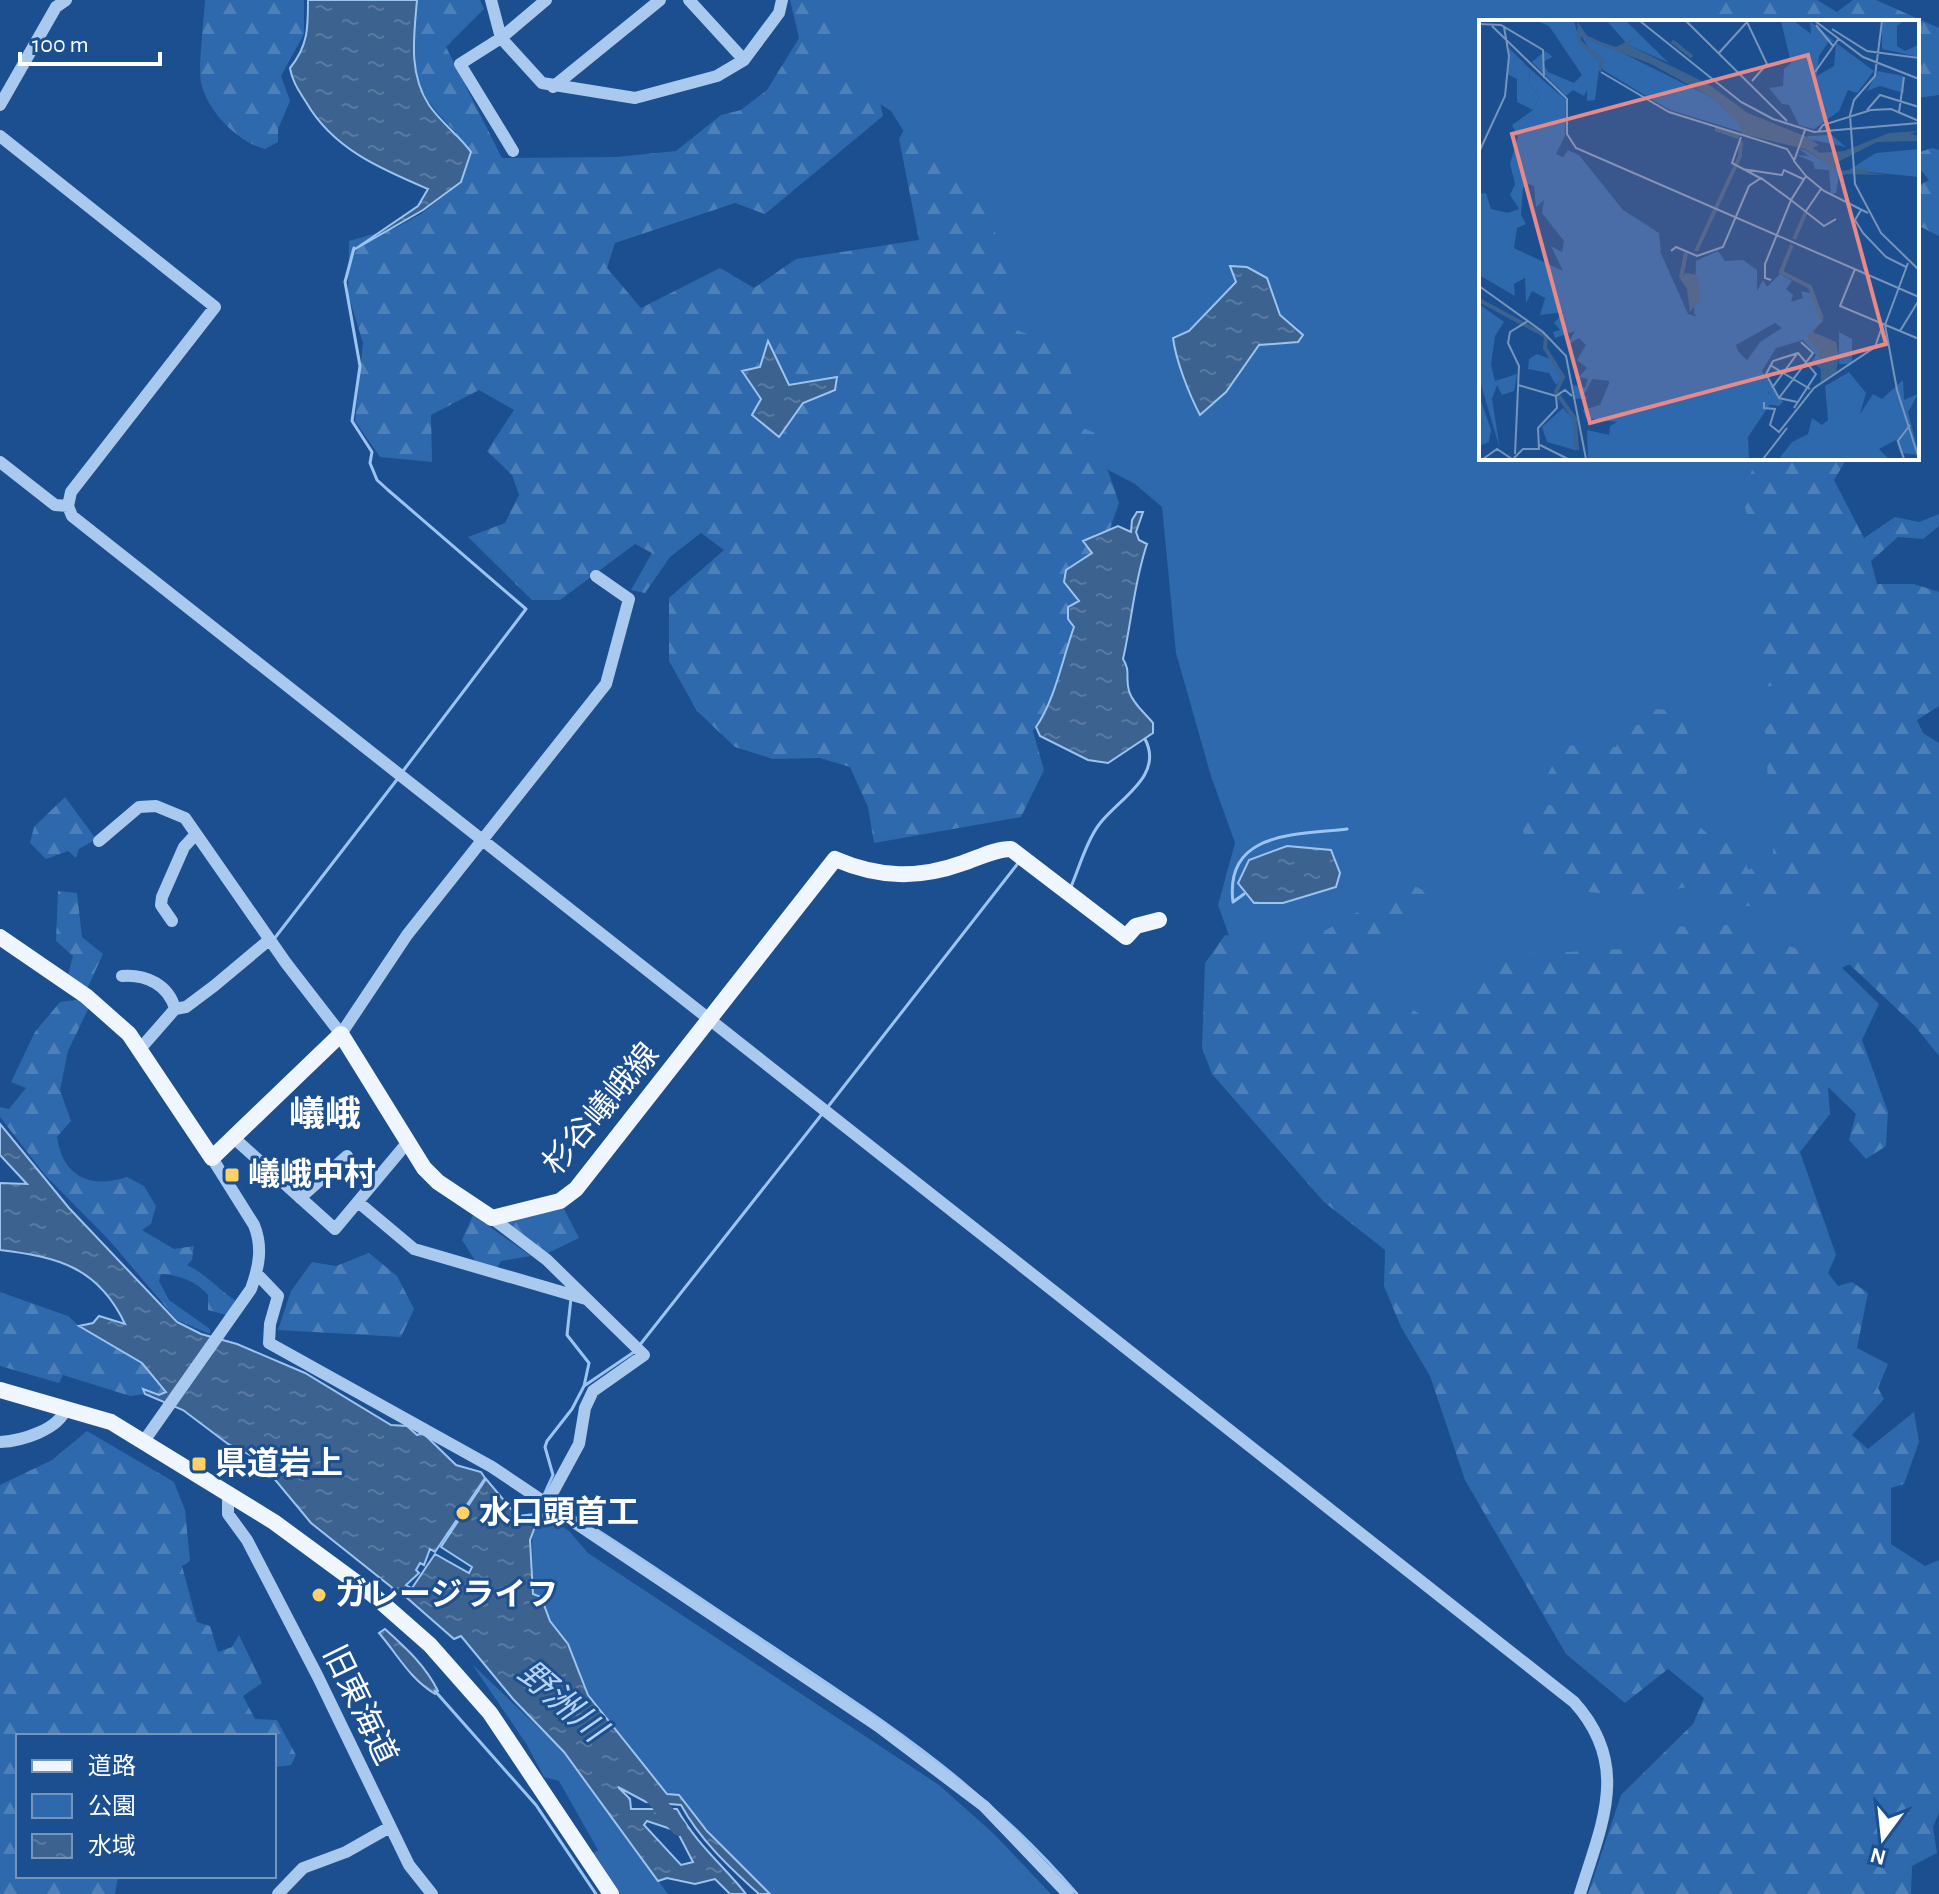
<svg xmlns="http://www.w3.org/2000/svg" width="1939" height="1894" font-family="'Alegreya Sans','Noto Sans JP',sans-serif">
  <style>
    .green { fill: #2e69ad }
    .forest { fill: url(#forest-firs) }
    .water { fill: url(#water-ripples); stroke: #9cc4f0; stroke-width: 2; fill-rule: evenodd }
    .lines { fill: none; stroke-linecap: round; stroke-linejoin: round }
    .stream { stroke: #9cc4f0; stroke-width: 3 }
    .river { stroke: #3c6290; stroke-width: 16 }
    .minor { stroke: #a9c9ee; stroke-width: 12 }
    .major { stroke: #f0f6ff; stroke-width: 16 }
    .poi-dot { fill: #ffd166; stroke: #1b4f8f; stroke-width: 3 }
    .labels { text-anchor: middle; dominant-baseline: central; stroke-width: 6; stroke-linejoin: round; paint-order: stroke }
    .street-label { font-size: 32px; fill: #fff; stroke: #1b4f8f }
    .poi-label { font-size: 32px; font-weight: bold; fill: #fff; stroke: #1b4f8f; text-anchor: start }
    .water-label { font-size: 34px; font-style: italic; fill: #b5d3f5; stroke: #1b4f8f }
    .quarter-label { font-size: 36px; font-weight: bold; fill: #fff; stroke: #1b4f8f }
    .inset-river { fill: none; stroke: #3c6290; stroke-width: 4 }
    .inset-road { fill: none; stroke: #7695bc; stroke-width: 2 }
    .view { fill: #e88989; fill-opacity: 0.15; stroke: #e88989; stroke-width: 4 }
    .inset-edge { fill: none; stroke: #fff; stroke-width: 4 }
  </style>
  <defs>
    <pattern id="forest-firs" width="22" height="20" patternUnits="userSpaceOnUse" patternTransform="scale(2)"><rect width="22" height="20" fill="#2e69ad"/><path d="M5 1l3.5 6h-7zM16 11l3.5 6h-7z" fill="#4d80b9"/></pattern>
    <pattern id="water-ripples" width="26" height="14" patternUnits="userSpaceOnUse" patternTransform="scale(2)"><rect width="26" height="14" fill="#3c6290"/><path d="M2 4q2-2 4 0t4 0M15 11q2-2 4 0t4 0" fill="none" stroke="#597aa1"/></pattern>
  </defs>
  <rect width="100%" height="100%" fill="#1b4f8f"/>
  <path class="green" d="M802 0H1729L1732 22H1481V458H1760L1797 671 1852 845 1857 961 1826 975 1441 1037 1234 950 1218 905 1235 843 1211 776 1176 653 1162 507 1135 484 1066 448 996 335 931 175 891 111 825 69Z
    M544 1513 570 1532 588 1553 939 1785 993 1833 1051 1894H770L673 1794H667L587 1695 568 1644 550 1621 541 1597 533 1594 532 1525 522 1520 526 1516 542 1517Z
    M472 1664 564 1752 668 1894H616L588 1856 598 1850 559 1781 544 1777 527 1745Z"/>
  <path class="forest" d="M205 0H304V34L281 76 290 101 278 129V142L265 149C238 142 208 112 201 83 198 67 204 20 205 0Z
    M417 0H480L484 9 446 47 502 158 616 157 676 151 721 115 741 110 767 90 799 38 790 0H819L838 34 834 62 878 93 883 116 765 214 735 203 615 243 607 268 641 308 720 268 754 288 796 259 919 240 899 139 907 125 975 190 1004 251 1015 304 1001 324C1060 345 1083 356 1070 423L1095 433 1119 503 1110 529 1095 534C1086 586 1061 691 1033 731L1044 770 1021 817 874 843 868 807 850 767 820 758 773 759 735 747 697 711 669 661V598L724 550 701 533 670 557 645 593 631 590 652 553 635 544 560 600H532L468 537 505 523 519 495 512 475 487 451 514 410 479 390 431 415 432 462 380 457 355 421 363 343 348 294 349 241 395 228 421 214 461 182 456 132C407 86 411 64 417 0Z
    M1696 0H1817L1837 12 1853 0H1876L1939 28V95L1917 98V22H1702Z
    M1932 148 1939 150V236L1917 225V186L1929 180 1917 165V153Z
    M1756 458H1868L1846 460 1834 480 1864 538 1895 517 1919 522 1939 514V526L1923 539 1898 537 1871 561 1877 584H1914L1939 592V706L1917 720 1923 733 1939 743V1056L1915 1026 1848 963 1843 857 1830 862 1823 903C1788 899 1754 909 1719 906L1699 885 1631 897 1572 890 1524 836 1521 815 1541 803 1554 806 1560 782 1548 774 1563 745 1616 747 1623 725H1640L1654 709 1683 711 1690 746 1686 780 1695 789 1696 823 1716 842 1741 845 1748 870 1773 859V840L1786 828 1784 801 1768 782 1765 728 1781 714 1790 679 1768 687 1753 625 1763 592 1743 497Z
    M65 797 96 839 79 849 76 858 68 851 46 859 30 843 34 827Z
    M1409 883 1436 897 1416 919 1381 936 1356 974 1434 1023 1460 984 1510 955 1625 949 1665 927 1727 925 1836 962 1879 1004 1862 1040 1888 1112 1886 1146 1866 1159 1849 1140 1856 1114 1828 1087 1830 1114 1800 1152 1836 1255 1828 1273 1838 1286 1852 1282 1868 1293 1857 1348 1888 1364 1878 1388 1884 1399 1852 1435 1868 1449 1914 1412 1919 1442 1904 1484 1891 1488V1544L1925 1566 1939 1560V1813L1933 1827 1937 1853 1912 1866 1911 1894H1588L1621 1795 1693 1724 1704 1698 1668 1669 1625 1703 1566 1654 1465 1480 1430 1376 1401 1327 1384 1286 1385 1250 1324 1202 1212 1074 1202 1048 1205 963 1225 935 1310 939Z
    M58 891 77 893 82 937 103 954 87 989 67 979 73 956 56 941Z
    M83 999 90 1005 68 1051 60 1090 71 1121 57 1137C63 1177 90 1189 127 1177L144 1186 156 1206 151 1224 142 1230 174 1249 194 1246 192 1260 187 1265C206 1274 218 1289 236 1301L226 1315 208 1310V1295C196 1281 180 1275 161 1274L159 1281 169 1300 210 1329V1334L177 1320 109 1240 45 1175 0 1117V1107L9 1109 26 1088 11 1082 35 1032 60 1002Z
    M562 1205 579 1238 546 1254 504 1221Z
    M473 1215 531 1256 501 1261 496 1270 476 1262 462 1240Z
    M369 1253 397 1276 414 1309 401 1337 278 1330 291 1291 312 1262 336 1266Z
    M0 1292 68 1316 79 1326 142 1363 166 1392 160 1395 144 1389 145 1394 130 1396 63 1375 59 1383 0 1366Z
    M87 1431 174 1482 185 1510 190 1561 182 1566 197 1622 210 1626 218 1652 232 1647 239 1635 262 1683 243 1696 255 1719 277 1720 296 1755 291 1765 276 1767 274 1736H18V1876H118L115 1894H0V1485L52 1460Z"/>
  <path class="water" d="M308 0H417C414 36 408 73 429 105 440 122 459 135 471 152L461 182 423 210 352 251 418 206 428 189C381 169 333 149 306 102 299 91 292 81 290 68 308 46 308 28 308 0Z
    M1230 266 1247 267 1267 278 1280 315 1303 335 1298 342 1259 345 1226 392 1200 415C1189 394 1176 361 1173 338L1189 331 1236 282Z
    M768 341 789 385 837 377 835 390 803 403 779 437 752 415 761 399 742 371 760 367Z
    M1137 512H1143L1136 532 1139 540 1147 544C1134 582 1132 620 1123 659 1131 671 1125 678 1129 691 1133 704 1145 713 1153 723V733L1108 763 1088 760 1040 736 1036 727C1055 700 1062 660 1074 627L1068 619V607L1079 601 1064 582 1066 570 1092 553 1083 541 1118 526 1131 532 1132 520Z
    M1287 846 1331 850 1340 873 1336 887 1283 903H1254L1238 883 1249 860Z
    M0 1124 69 1208 177 1322 201 1334 237 1344 305 1373 391 1425 407 1426 417 1435 423 1433 456 1465 481 1472 485 1478 435 1552 430 1549 424 1565 420 1563 416 1570 419 1573 406 1585 411 1588 404 1597 311 1523 258 1459 228 1444 183 1410 145 1394 143 1389 159 1395 166 1392 142 1363 79 1326 93 1323 99 1316 125 1324C98 1267 58 1257 0 1250V1183L27 1184 0 1155Z
    M486 1479 517 1516 544 1513 540 1518 529 1516 522 1519 536 1524 530 1540 533 1594 541 1597 550 1621 568 1644 588 1695 667 1794 679 1795 707 1831 770 1894H759C730 1868 700 1840 681 1805L646 1802 618 1787 630 1799 631 1809H677C697 1845 722 1864 746 1894H730L715 1879 695 1884 667 1878 658 1881 564 1752 513 1699 461 1636 454 1639 406 1597 435 1554 469 1573 472 1567 441 1547ZM647 1821 677 1831 693 1862 681 1865 644 1825Z
    M385 1629C406 1648 425 1665 438 1691L435 1694C409 1678 398 1655 379 1633Z"/>
  <g class="lines">
    <path class="stream" d="M354 248 345 282 360 366 352 421 372 452 370 463 377 480 388 490 526 609 403 771
      M1070 889C1079 869 1085 844 1098 826 1116 800 1165 777 1145 739
      M1244 894 1233 902C1224 830 1299 835 1347 829
      M274 939 399 777
      M827 1108 1019 862
      M571 1298 567 1335 589 1363 584 1386
      M639 1346 822 1114
      M543 1497 553 1475 545 1447 547 1441 572 1409 584 1386 634 1352
      M597 1530C655 1567 712 1607 770 1645 887 1723 984 1786 1077 1894
      M389 1598 392 1590
      M435 1691 536 1805 596 1894"/>
    <path class="river" d="M645 1787 679 1828"/>
    <path class="minor" d="M491 0 501 38 542 83 635 98 717 76 744 60 779 13 782 0
      M689 0 744 60
      M553 87 660 0
      M0 105 56 7 66 0
      M0 136 215 307 71 492 68 506 72 516 1574 1702C1631 1765 1602 1823 1580 1894
      M513 151 460 64 501 38 546 0
      M0 462 55 505 68 506
      M99 841 139 807 156 806 185 818 286 963 341 1034 407 935 606 684 629 599 596 576
      M172 921 161 905 162 897 184 847 196 834
      M122 976C146 974 169 985 175 1009
      M140 1049 175 1009 186 1007 214 986 269 940
      M235 1139 335 1229 407 1143
      M300 1198 347 1156
      M358 1202 414 1249 586 1299
      M492 1218 547 1260 644 1355 593 1391 585 1408 579 1444 547 1503
      M257 1274 278 1296 270 1324 269 1343 492 1467 878 1726 984 1806 1068 1894
      M144 1441 251 1289C259 1267 263 1247 254 1225L212 1158
      M0 1442C21 1441 59 1430 66 1408
      M228 1495V1514L247 1540 318 1677 409 1865 432 1894
      M278 1894 303 1868 346 1852 390 1827"/>
    <path class="major" d="M0 937 86 996 129 1034 212 1158 341 1034 424 1168 438 1182 492 1218 560 1201 576 1189 835 859C879 878 919 879 963 863 978 858 995 849 1011 849L1126 937 1136 926 1159 920
      M0 1390 111 1422 274 1522 372 1594 430 1645 490 1713 611 1894"/>
  </g>
  <g class="poi-dot">
    <rect x="224" y="1167" width="16" height="16" rx="4"/>
    <rect x="191" y="1456" width="16" height="16" rx="4"/>
    <circle cx="463" cy="1513" r="8"/>
    <circle cx="319" cy="1595" r="8"/>
  </g>
  <g class="labels">
    <g class="street-label">
      <text transform="translate(601 1109) rotate(-50)">杉谷嶬峨線</text>
      <text transform="translate(360 1705) rotate(64)">旧東海道</text>
    </g>
    <g class="poi-label">
      <text x="248" y="1175">嶬峨中村</text>
      <text x="215" y="1464">県道岩上</text>
      <text x="479" y="1513">水口頭首工</text>
      <text x="335" y="1595">ガレージライフ</text>
    </g>
    <g class="water-label">
      <text transform="translate(561 1702) rotate(41)">野洲川</text>
    </g>
    <g class="quarter-label">
      <text x="325" y="1115">嶬峨</text>
    </g>
  </g>
  <g transform="translate(1479 20)">
    <rect width="440" height="440" fill="#1b4f8f"/>
    <path d="M128 1H147L190 43 149 25ZM99 11 232 77 260 102 263 112 191 90 167 76 124 50ZM30 28 51 49 50 64 60 77 54 90 38 82V59L28 54ZM440 129V157L370 150 397 133ZM144 225 180 229 209 294 226 299 285 357 292 383 269 417 270 439H199L151 411 84 253Z" fill="#2e69ad"/>
    <path d="M58 1H95L100 19 121 42 116 80 108 81V70L105 76 94 70 87 76 53 42 66 31 74 37 63 42 69 52 95 63 103 55 70 6ZM302 1H315L332 14 331 1 356 22 350 21 340 36 338 56 355 46 357 23 395 51 378 73 369 70 360 91 335 109 320 105 310 85 303 84 290 68 304 66 305 49 312 43ZM403 1H425L418 6V26L426 31 439 25 440 37 403 29ZM51 49 87 80 86 116 77 134 84 137 89 130 100 135 144 190 180 213 182 231 168 234 156 247 151 246 160 231 146 226 137 240 115 250 85 252 91 268 92 261 103 257 130 252 140 258 138 274 121 284 114 268 101 265 106 292 134 346 138 378 154 409 163 416 183 412 201 439H109L108 410 130 415 131 406 138 402 107 398 104 390 121 385 131 361 113 359 105 375 109 378 96 379 94 365 106 368 109 359 100 357 108 348 98 340 107 325 100 318 88 325 96 311 76 318 74 312 81 310 75 303 85 292 61 295 66 278 53 271 47 283 46 258 35 264 36 276 0 255V174L7 173 12 189 29 193 40 189 31 175 36 164 31 144 39 117 33 105 54 90 60 77 50 64ZM49 164 55 166 57 187 65 180 63 193 85 221 83 232 72 226 84 251 35 228 38 208 47 204 42 195 44 168ZM399 51 424 56 425 73 401 66 388 71ZM353 115 367 127 324 118 330 116ZM320 129 326 130 367 155H360L357 173 352 174 350 150 336 149 334 142 318 135 330 136ZM239 231 246 241 264 240 278 250V271L284 260 288 267 301 254 313 261 307 269 314 275 312 282 324 278 322 271 335 274 344 301 329 315 341 332 342 349 333 342 337 335 324 320 297 328 283 351 304 382 300 386 287 384 290 372 282 365 285 361 267 342 281 322 303 308 296 303 257 325 263 342 250 335 240 315 229 312 215 293 217 241ZM0 284 25 302 16 316 12 345 16 361 38 354 35 371 23 375 18 365 13 379 21 429 0 358ZM360 312 373 319V344H360ZM58 334 71 339 83 357 77 365 70 353 49 349 50 339ZM370 352 387 373 381 394 394 374 403 379 424 360 425 380 439 374 429 392 440 435 421 433 417 420 400 429 410 439H300L313 422 329 414 333 398 343 405 349 400 346 366ZM0 375 12 410 10 422 0 426ZM84 388 95 400 96 430 68 422 63 407Z" fill="#2e69ad" fill-rule="evenodd"/>
    <path d="M98 1 110 18 137 27 156 17 149 25 229 64 269 93 328 117 340 125 334 128 341 133 365 131 410 113 440 111 431 114 440 116V121L398 122 355 144 361 151 391 148 386 152 408 155 363 154 326 129 263 114 260 103 232 77 172 44 108 20 99 11ZM207 253 219 255 221 280 211 292 208 269 201 259ZM343 300 334 312 357 322 360 338 357 352 342 362 341 332 329 320V315Z" fill="#3c6290"/>
    <path class="inset-river" d="M100 8V21L123 41 120 51M193 21 213 37M236 109 260 117M315 219 327 192M313 225 302 252 331 267 343 299M217 231 261 136 262 121M202 258 207 233M0 280 67 316 66 328 84 357 77 372 96 399 98 430"/>
    <path class="inset-road" d="M161 1 262 82 294 99 335 112 440 103M207 1 308 101M336 1 384 37 440 59M403 1 396 56 375 80 371 95 376 164 402 213 440 250M268 2 288 44 273 61M0 4 22 5 64 30 65 58M337 5 354 26M13 6 88 79V114L97 128 440 277M353 9 388 31 440 38M239 34 268 2M122 52 190 92 308 129 315 140M336 52 360 18M388 90 401 75 440 87M420 92 425 57M326 110 315 141 327 156M339 112 344 105 392 90 412 89 440 101M262 117 253 143 281 158M1 130 26 76 30 36 25 7M263 149 303 155 305 150 324 159M382 190 376 200 384 213 407 237 427 247M327 191 342 169M192 231 197 227 218 236 244 227 270 166 282 158 312 180 327 156 345 171 389 193M429 243 406 305 418 370 440 439M376 249 361 286 440 319M292 260 286 258V244L312 180 345 206 357 199M0 266 64 312 87 336 107 439M421 311 440 280M291 345 331 369M39 365 77 376M293 368 318 334M300 378 334 333 322 322M285 382V388L296 389 291 405 300 412 335 368 396 327 404 304M315 388 337 354 319 333 294 341 287 354 300 378 318 382M61 425 89 439M36 434 40 346 29 323 31 312 49 301M4 439 18 429 33 439M34 439 44 429H60L59 408 78 388 77 376 86 370 93 376M284 439 308 408M425 439 419 421 431 405"/>
    <path class="view" d="M329 35 407 324 111 403 33 114Z"/>
    <rect width="440" height="440" class="inset-edge"/>
  </g>
  <rect x="16" y="1734" width="260" height="144" fill="#1b4f8f" stroke="#7695bc" stroke-width="2"/>
  <rect x="32" y="1760" width="40" height="12" fill="#f0f6ff" stroke="#7695bc" stroke-width="2"/>
  <text x="88" y="1774" font-size="24" fill="#ffffff">道路</text>
  <rect x="32" y="1794" width="40" height="24" fill="#2e69ad" stroke="#7695bc" stroke-width="2"/>
  <text x="88" y="1814" font-size="24" fill="#ffffff">公園</text>
  <rect x="32" y="1834" width="40" height="24" fill="url(#water-ripples)" stroke="#7695bc" stroke-width="2"/>
  <text x="88" y="1854" font-size="24" fill="#ffffff">水域</text>
  <g transform="translate(1883 1838) rotate(195)" stroke="#1b4f8f" stroke-width="6" paint-order="stroke">
  <path d="M0-6L14 30L0 20L-14 30Z" fill="#ffffff"/>
  <text y="-12" font-size="22" font-weight="bold" text-anchor="middle" fill="#ffffff">N</text>
  </g>
  <path d="M20 52v12h140v-12" fill="none" stroke="#ffffff" stroke-width="4"/>
  <text x="32" y="52" font-size="24" fill="#ffffff" stroke="#1b4f8f" stroke-width="6" paint-order="stroke">100 m</text>
</svg>
